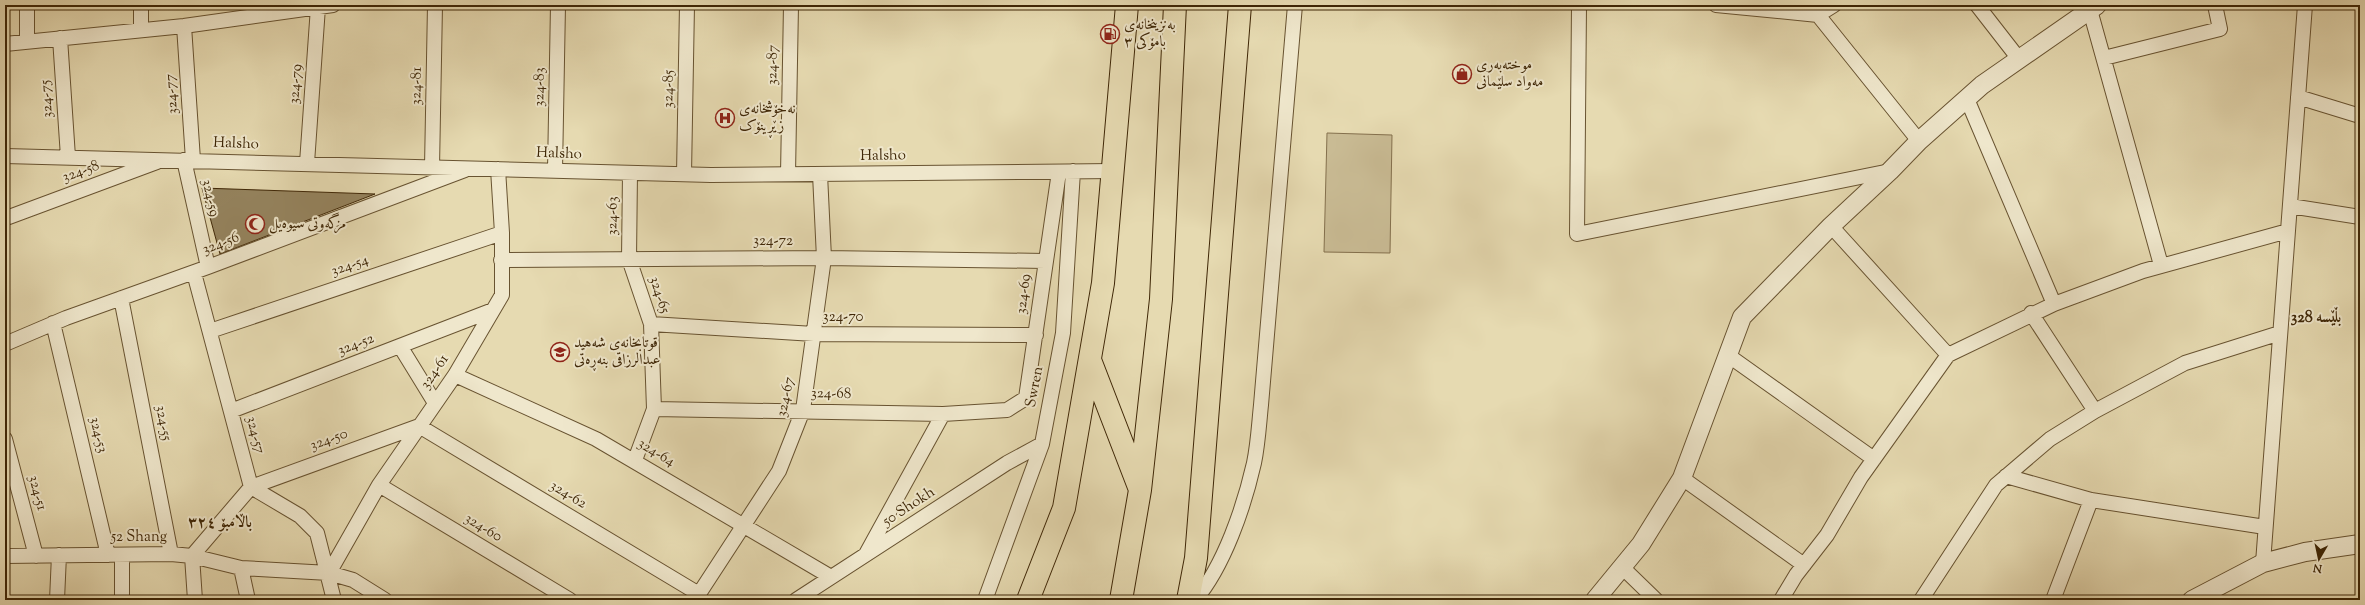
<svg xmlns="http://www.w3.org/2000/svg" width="2365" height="605" font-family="'Sorts Mill Goudy',Amiri,serif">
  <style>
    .green { fill: #c9bb94; stroke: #84704d }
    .building { fill: #95845f; stroke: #3e2606 }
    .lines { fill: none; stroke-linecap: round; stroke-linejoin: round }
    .minor-casing { stroke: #685331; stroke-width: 16 }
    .tertiary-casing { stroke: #685331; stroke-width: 20 }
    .trunk-casing { stroke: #3e2606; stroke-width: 24 }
    .minor { stroke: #efe7cc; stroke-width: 14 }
    .tertiary { stroke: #efe7cc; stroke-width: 18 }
    .trunk { stroke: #e6dab1; stroke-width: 22 }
    .labels { text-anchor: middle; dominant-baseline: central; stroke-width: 4; stroke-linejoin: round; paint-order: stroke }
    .poi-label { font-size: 15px; fill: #3e2606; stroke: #efe7cc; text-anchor: start }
    .street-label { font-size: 15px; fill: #3e2606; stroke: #efe7cc }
    .neighbourhood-label { font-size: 16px; font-weight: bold; fill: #3e2606; stroke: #efe7cc }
  </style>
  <rect width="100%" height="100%" fill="#e6dab1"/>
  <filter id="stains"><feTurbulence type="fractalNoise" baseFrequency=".005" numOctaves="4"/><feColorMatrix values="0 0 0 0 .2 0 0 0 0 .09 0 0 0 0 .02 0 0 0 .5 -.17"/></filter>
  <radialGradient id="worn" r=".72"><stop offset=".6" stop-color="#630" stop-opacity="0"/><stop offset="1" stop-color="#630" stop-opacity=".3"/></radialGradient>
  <path class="green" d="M1327 133 1392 135 1390 253 1324 252Z"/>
  <path class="building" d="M202 188 375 194 220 254Z"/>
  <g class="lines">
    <defs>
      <path id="minor" d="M27 5V41
        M141 5V30
        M1579 5 1577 234 1890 171
        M1716 5 1818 15 1834 5
        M1977 5 2019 59
        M2090 10 2161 265
        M1818 15 1919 141
        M184 26 193 160
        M60 38 68 157
        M5 44 184 26 333 5
        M2104 58 2220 29 2215 5
        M2298 97 2360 116
        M1967 99 2054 304
        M5 156 711 175 1113 171
        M184 160 208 267
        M307 163 318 7
        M432 167 435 5
        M555 170 558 5
        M630 173 629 259 651 324 654 409 635 460
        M684 174 687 5
        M788 174 791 5
        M2290 206 2360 217
        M9 217 157 162
        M1831 226 1948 355
        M501 260 824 258 1045 261
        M194 273 251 487 300 516 317 533 334 600
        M121 298 171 554
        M2031 313 2095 411
        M53 323 108 555
        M651 324 814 334 1036 335
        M210 331 502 233
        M5 344 66 318 208 267 465 170
        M400 346 435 403
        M1729 356 1874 459
        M455 375 596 439 831 577
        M654 409 943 414 1007 410 1026 398 1059 172
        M231 411 493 310
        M5 439 36 556
        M2006 476 2091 500 2265 527
        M1682 478 1804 565
        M379 485 570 600
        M866 554 943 414
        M5 556 171 554 192 556 241 568 329 573 353 580 385 600
        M2263 563 2305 5
        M1622 567 1656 600
        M241 568 248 600
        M329 573 379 485 455 375 502 295V233L498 169
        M57 600 59 555
        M122 600V555
        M195 600 192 556 251 487 419 426 699 594
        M695 600 779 471 803 410 824 258 820 174
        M796 600 1007 463 1042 444
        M985 600 1042 444 1063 333 1073 171
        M1195 600C1224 566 1244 507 1254 463 1258 444 1259 424 1261 405L1295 5
        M1781 600 1796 575 1827 535 1861 477 1948 355 2054 304 2143 271 2288 231
        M1921 600 1996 485 2050 439 2095 411 2185 363 2280 333
        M2053 600 2091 500"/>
      <path id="tertiary" d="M1595 600 1641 544 1682 478 1742 317 1831 226 1890 171 1919 141 1982 85 2097 5
        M2192 600 2263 563 2305 552 2360 544"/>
      <path id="trunk" d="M1090 360 1139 487
        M1028 600 1064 508 1103 283 1127 5
        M1121 600 1140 490 1161 299 1175 5
        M1188 600 1196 558 1240 5"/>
    </defs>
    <use href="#minor" class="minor-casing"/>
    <use href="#tertiary" class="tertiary-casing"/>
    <use href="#trunk" class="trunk-casing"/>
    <use href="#minor" class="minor"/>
    <use href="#tertiary" class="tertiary"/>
    <use href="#trunk" class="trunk"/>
  </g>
  <defs>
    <symbol id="fuel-ring" viewBox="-11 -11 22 22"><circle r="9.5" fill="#efe7cc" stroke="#8f2418" stroke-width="1.5"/><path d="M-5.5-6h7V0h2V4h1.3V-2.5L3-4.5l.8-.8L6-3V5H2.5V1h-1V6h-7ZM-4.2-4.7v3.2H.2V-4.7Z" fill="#8f2418"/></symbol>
    <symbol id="shop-ring" viewBox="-11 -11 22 22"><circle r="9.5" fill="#efe7cc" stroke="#8f2418" stroke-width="1.5"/><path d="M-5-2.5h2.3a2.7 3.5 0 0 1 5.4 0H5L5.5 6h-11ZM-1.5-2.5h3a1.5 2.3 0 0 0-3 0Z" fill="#8f2418"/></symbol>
    <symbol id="hospital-ring" viewBox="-11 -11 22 22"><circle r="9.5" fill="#efe7cc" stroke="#8f2418" stroke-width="1.5"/><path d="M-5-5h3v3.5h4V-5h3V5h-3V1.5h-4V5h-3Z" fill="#8f2418"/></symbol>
    <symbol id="mosque-ring" viewBox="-11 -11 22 22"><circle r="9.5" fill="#efe7cc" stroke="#8f2418" stroke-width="1.5"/><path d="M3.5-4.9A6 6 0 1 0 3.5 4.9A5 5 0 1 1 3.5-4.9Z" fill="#8f2418"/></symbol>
    <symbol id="school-ring" viewBox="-11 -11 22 22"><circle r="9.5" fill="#efe7cc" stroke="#8f2418" stroke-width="1.5"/><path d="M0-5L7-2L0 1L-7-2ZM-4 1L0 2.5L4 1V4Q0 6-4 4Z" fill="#8f2418"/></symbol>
  </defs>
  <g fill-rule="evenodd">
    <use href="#fuel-ring" x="1099" y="23" width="22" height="22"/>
    <use href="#shop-ring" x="1451" y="63" width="22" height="22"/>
    <use href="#hospital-ring" x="714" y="107" width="22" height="22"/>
    <use href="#mosque-ring" x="244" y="213" width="22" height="22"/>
    <use href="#school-ring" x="549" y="341" width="22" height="22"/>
  </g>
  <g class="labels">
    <g class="poi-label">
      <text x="1124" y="25">بەنزینخانەی<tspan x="1124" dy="17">بامۆکی ٣</tspan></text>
      <text x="1476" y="65">موختەبەری<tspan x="1476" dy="17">مەواد سلێمانی</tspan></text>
      <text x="739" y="109">نەخۆشخانەی<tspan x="739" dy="17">زێڕینۆک</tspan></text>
      <text x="269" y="224">مزگەوتی سیوەیل</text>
      <text x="574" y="343">قوتابخانەی شەهید<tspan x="574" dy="17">عبدالرزاقی بنەڕەتی</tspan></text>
    </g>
    <g class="street-label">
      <text transform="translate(773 65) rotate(-89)">324-87</text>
      <text transform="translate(296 84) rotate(-86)">324-79</text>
      <text transform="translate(417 86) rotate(-89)">324-81</text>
      <text transform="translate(540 87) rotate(-89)">324-83</text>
      <text transform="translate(669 89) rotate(-89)">324-85</text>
      <text transform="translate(172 94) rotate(-94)">324-77</text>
      <text transform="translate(47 99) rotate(-94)">324-75</text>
      <text transform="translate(236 144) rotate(2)">Halsho</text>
      <text transform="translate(559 154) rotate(2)">Halsho</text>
      <text transform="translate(883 156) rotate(-1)">Halsho</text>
      <text transform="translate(81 172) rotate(-20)">324-58</text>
      <text transform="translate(210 198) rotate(77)">324-59</text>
      <text transform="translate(613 216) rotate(-89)">324-63</text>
      <text x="773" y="241">324-72</text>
      <text transform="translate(221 244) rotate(-21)">324-56</text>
      <text transform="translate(350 266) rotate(-19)">324-54</text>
      <text transform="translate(1024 294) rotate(-83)">324-69</text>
      <text transform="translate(659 295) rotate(72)">324-65</text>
      <text x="843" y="317">324-70</text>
      <text transform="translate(356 345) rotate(-21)">324-52</text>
      <text transform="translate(435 372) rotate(-56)">324-61</text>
      <text transform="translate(1035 387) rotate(-79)">Swren</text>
      <text transform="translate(831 394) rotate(1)">324-68</text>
      <text transform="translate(786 397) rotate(-78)">324-67</text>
      <text transform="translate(163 423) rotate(79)">324-55</text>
      <text transform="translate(98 435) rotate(76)">324-53</text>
      <text transform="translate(255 435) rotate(75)">324-57</text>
      <text transform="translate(329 440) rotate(-20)">324-50</text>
      <text transform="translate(656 453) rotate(31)">324-64</text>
      <text transform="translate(37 493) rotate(75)">324-51</text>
      <text transform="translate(568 495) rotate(31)">324-62</text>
      <text transform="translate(909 507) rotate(-33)">50 Shokh</text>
      <text transform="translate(483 528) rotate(31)">324-60</text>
      <text x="139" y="537">52 Shang</text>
    </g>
    <g class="neighbourhood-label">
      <text x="2316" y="318">بڵێسە 328</text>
      <text x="220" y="523">باڵامبۆ ٣٢٤</text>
    </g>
  </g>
  <rect width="2365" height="605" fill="none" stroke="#e6dab1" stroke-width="20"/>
  <rect x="6" y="6" width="2353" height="593" fill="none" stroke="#3e2606" stroke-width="2"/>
  <rect x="10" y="10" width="2345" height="585" fill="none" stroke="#3e2606"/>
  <g transform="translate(2319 559) rotate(189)" stroke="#efe7cc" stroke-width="3" paint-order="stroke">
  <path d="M0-3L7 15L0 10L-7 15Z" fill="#3e2606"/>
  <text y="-6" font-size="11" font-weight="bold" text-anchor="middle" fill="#3e2606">N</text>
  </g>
  <rect width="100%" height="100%" filter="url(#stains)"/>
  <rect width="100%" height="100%" fill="url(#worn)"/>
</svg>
